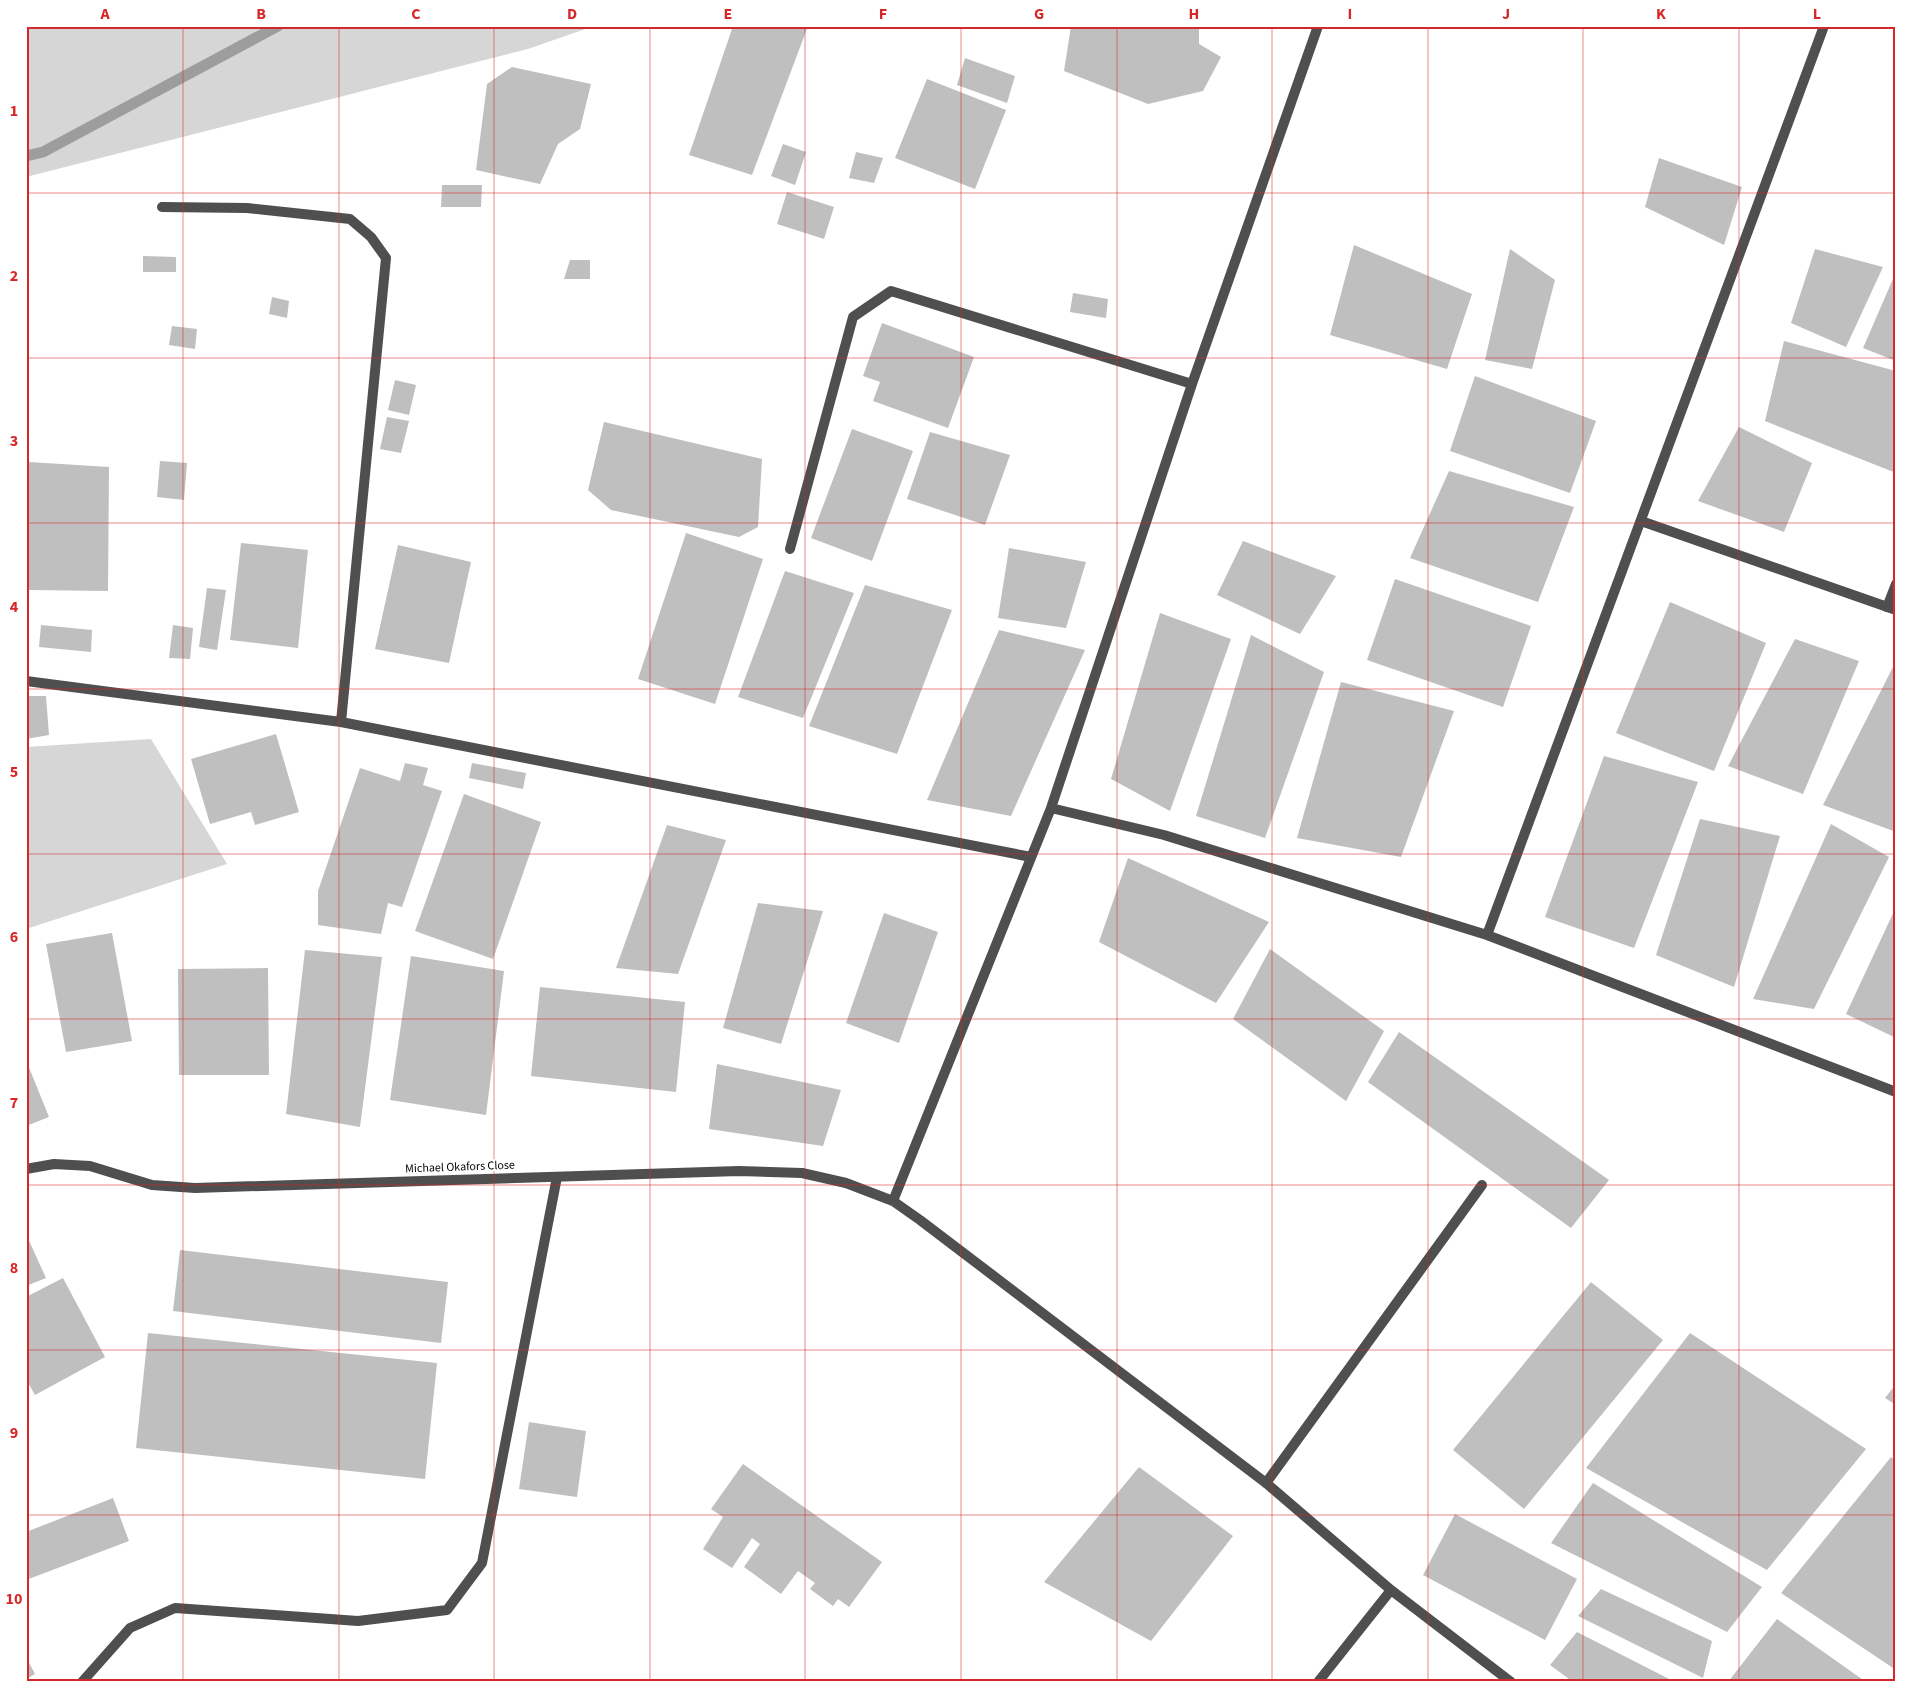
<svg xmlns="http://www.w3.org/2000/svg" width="1922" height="1708" font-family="'Source Sans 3',sans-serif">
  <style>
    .green { fill: #d6d6d6 }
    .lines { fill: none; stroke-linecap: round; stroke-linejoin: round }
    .stream { stroke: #9d9d9d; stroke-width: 11 }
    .building { fill: #bfbfbf }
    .service { stroke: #4f4f4f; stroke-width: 10 }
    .minor { stroke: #4f4f4f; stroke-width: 10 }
    .grid { fill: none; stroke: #d62828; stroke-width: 1; stroke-opacity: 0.55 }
    .labels { text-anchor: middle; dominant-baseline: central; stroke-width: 4; stroke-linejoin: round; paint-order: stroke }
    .street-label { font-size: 12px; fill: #000; stroke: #fff }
    .neatline { fill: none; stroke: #d62828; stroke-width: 2 }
    .grid-label { font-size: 16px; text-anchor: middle; font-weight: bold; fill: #d62828 }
  </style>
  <rect width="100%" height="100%" fill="#fff"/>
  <path class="green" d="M26 26H594L528 49 26 177Z
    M151 739 227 864 26 929V747Z"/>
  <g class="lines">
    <path class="stream" d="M26 156 43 152 278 26"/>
  </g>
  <path class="building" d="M759 26H808L752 175 689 155 732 29Z
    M1071 26H1199V44L1221 57 1203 91 1148 104 1064 71Z
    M965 58 1015 76 1007 103 957 85Z
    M512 67 591 84 580 129 558 144 540 184 476 170 487 84Z
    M927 79 1006 110 975 189 895 158Z
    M783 144 806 152 795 185 771 176Z
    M856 152 883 158 874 183 849 178Z
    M1659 158 1742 187 1724 245 1645 207Z
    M442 185H482L481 207H441Z
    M787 192 834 207 824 239 777 224Z
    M1354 245 1472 294 1447 369 1330 335Z
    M1510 249 1555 280 1532 369 1485 360Z
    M1815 249 1883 267 1846 347 1791 323Z
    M143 256 176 257V272H143Z
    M570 260H590V279H564Z
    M1896 272V361L1863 348Z
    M1073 293 1108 299 1106 318 1070 312Z
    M272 297 289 301 287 318 269 314Z
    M882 323 974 357 948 428 873 401 880 382 863 376Z
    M172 326 197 329 195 349 169 345Z
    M1784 341 1896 371V473L1765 421Z
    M1475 376 1596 421 1570 493 1450 451Z
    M395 380 416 385 409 415 388 410Z
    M387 417 409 421 401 453 380 449Z
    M604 422 762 459 758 527 739 537 611 510 588 490Z
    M1739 427 1812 463 1784 532 1698 501Z
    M852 429 913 451 872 561 811 538Z
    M930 432 1010 455 985 525 907 499Z
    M160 461 187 463 184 500 157 497Z
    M29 462 109 467 108 591 28 590Z
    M1449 471 1574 507 1538 602 1410 558Z
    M686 533 763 559 715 704 638 679Z
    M1243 541 1336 576 1300 634 1217 595Z
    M241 543 308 550 298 648 230 640Z
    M398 545 471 562 449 663 375 649Z
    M1009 548 1086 562 1066 628 998 618Z
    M785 571 854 593 803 718 738 697Z
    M1395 579 1531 626 1503 707 1367 660Z
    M865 585 952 610 897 754 809 726Z
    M207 588 226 590 217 650 199 647Z
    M1670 602 1766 643 1714 771 1616 733Z
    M1160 613 1231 639 1170 811 1111 779Z
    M41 625 92 630 91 652 39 647Z
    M173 625 193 628 190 659 169 658Z
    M999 630 1085 650 1011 816 927 800Z
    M1251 635 1324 672 1265 838 1196 816Z
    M1795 639 1859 661 1803 794 1728 766Z
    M1894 665 1896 666V832L1823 805Z
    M1341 682 1454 711 1401 857 1297 838Z
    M26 696H46L49 735 26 739Z
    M276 734 299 812 255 825 251 812 210 824 191 759Z
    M1604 756 1698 782 1634 948 1545 917Z
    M405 763 428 768 423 785 442 791 402 907 388 903 381 934 318 925V891L360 768 400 781Z
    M472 763 526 773 523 789 469 778Z
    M464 794 541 822 493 959 415 931Z
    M1700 819 1780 836 1734 987 1656 955Z
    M1831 824 1889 857 1814 1009 1753 999Z
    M667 825 726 840 678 974 616 968Z
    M1128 858 1269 922 1216 1003 1099 942Z
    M758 903 823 911 781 1044 723 1028Z
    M1896 907V1038L1846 1014Z
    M884 913 938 932 899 1043 846 1023Z
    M112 933 132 1041 66 1052 46 944Z
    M1270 949 1384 1031 1346 1101 1233 1019Z
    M305 950 382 957 360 1127 286 1114Z
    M411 956 504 971 486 1115 390 1100Z
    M268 968 269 1075H179L178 969Z
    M540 987 685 1002 676 1092 531 1076Z
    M1399 1032 1609 1180 1571 1228 1368 1082Z
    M26 1060 49 1117 26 1126Z
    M717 1064 841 1090 823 1146 709 1129Z
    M26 1234 46 1278 26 1286Z
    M180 1250 448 1282 441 1343 173 1311Z
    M63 1278 105 1357 35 1395 26 1379V1297Z
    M1591 1282 1663 1340 1524 1509 1453 1450Z
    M148 1333 437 1363 425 1479 136 1448Z
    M1690 1333 1866 1449 1767 1570 1586 1468Z
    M1896 1384V1405L1885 1398Z
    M529 1422 586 1431 577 1497 519 1489Z
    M1891 1457 1896 1460V1670L1781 1593Z
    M743 1464 882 1562 849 1607 838 1599 833 1606 810 1589 815 1583 798 1571 781 1594 744 1567 760 1544 752 1538 732 1568 703 1549 723 1517 711 1509Z
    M1139 1467 1233 1536 1151 1641 1044 1582Z
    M1593 1483 1762 1587 1727 1632 1551 1543Z
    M113 1498 129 1541 26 1580V1532Z
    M1455 1514 1577 1579 1545 1640 1423 1575Z
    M1601 1589 1712 1641 1703 1678 1578 1616Z
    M1777 1619 1866 1682H1728Z
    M1577 1632 1675 1682H1573L1550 1665Z
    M26 1657 35 1674 26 1679Z"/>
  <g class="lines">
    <path class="service" d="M1887 607 1896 584
      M1266 1483 1482 1185
      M82 1682 130 1628 175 1608 358 1621 447 1610 482 1563 557 1177"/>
    <path class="minor" d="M162 207 247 208 350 219 371 237 386 258 341 722
      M1641 521 1896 610
      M790 549 853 317 891 291 1192 384
      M26 681 341 722 1031 857
      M1051 808 1164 835 1487 935 1896 1092
      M1487 935 1824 26
      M26 1169 54 1164 90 1166 152 1185 195 1188 739 1171 802 1173 846 1183 893 1201 920 1220 1266 1483 1391 1590 1511 1682
      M893 1201 1051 808 1192 384 1318 26
      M1318 1682 1391 1590"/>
  </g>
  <path class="grid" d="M183 26V1682M339 26V1682M494 26V1682M650 26V1682M805 26V1682M961 26V1682M1117 26V1682M1272 26V1682M1428 26V1682M1583 26V1682M1739 26V1682M26 193H1896M26 358H1896M26 523H1896M26 689H1896M26 854H1896M26 1019H1896M26 1185H1896M26 1350H1896M26 1515H1896"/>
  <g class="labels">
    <g class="street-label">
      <text transform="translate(460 1167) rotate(-2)">Michael Okafors Close</text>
    </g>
  </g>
  <rect width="1922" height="1708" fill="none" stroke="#ffffff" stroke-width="55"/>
  <rect x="28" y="28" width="1866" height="1652" class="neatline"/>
  <g class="grid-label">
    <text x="105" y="19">A</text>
    <text x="261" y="19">B</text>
    <text x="416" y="19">C</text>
    <text x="572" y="19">D</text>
    <text x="728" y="19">E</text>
    <text x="883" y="19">F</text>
    <text x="1039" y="19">G</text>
    <text x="1194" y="19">H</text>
    <text x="1350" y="19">I</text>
    <text x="1506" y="19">J</text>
    <text x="1661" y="19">K</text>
    <text x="1817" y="19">L</text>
    <text x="14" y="116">1</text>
    <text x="14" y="281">2</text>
    <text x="14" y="446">3</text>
    <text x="14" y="612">4</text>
    <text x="14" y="777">5</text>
    <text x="14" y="942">6</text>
    <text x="14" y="1108">7</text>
    <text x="14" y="1273">8</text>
    <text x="14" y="1438">9</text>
    <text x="14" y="1604">10</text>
  </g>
</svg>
